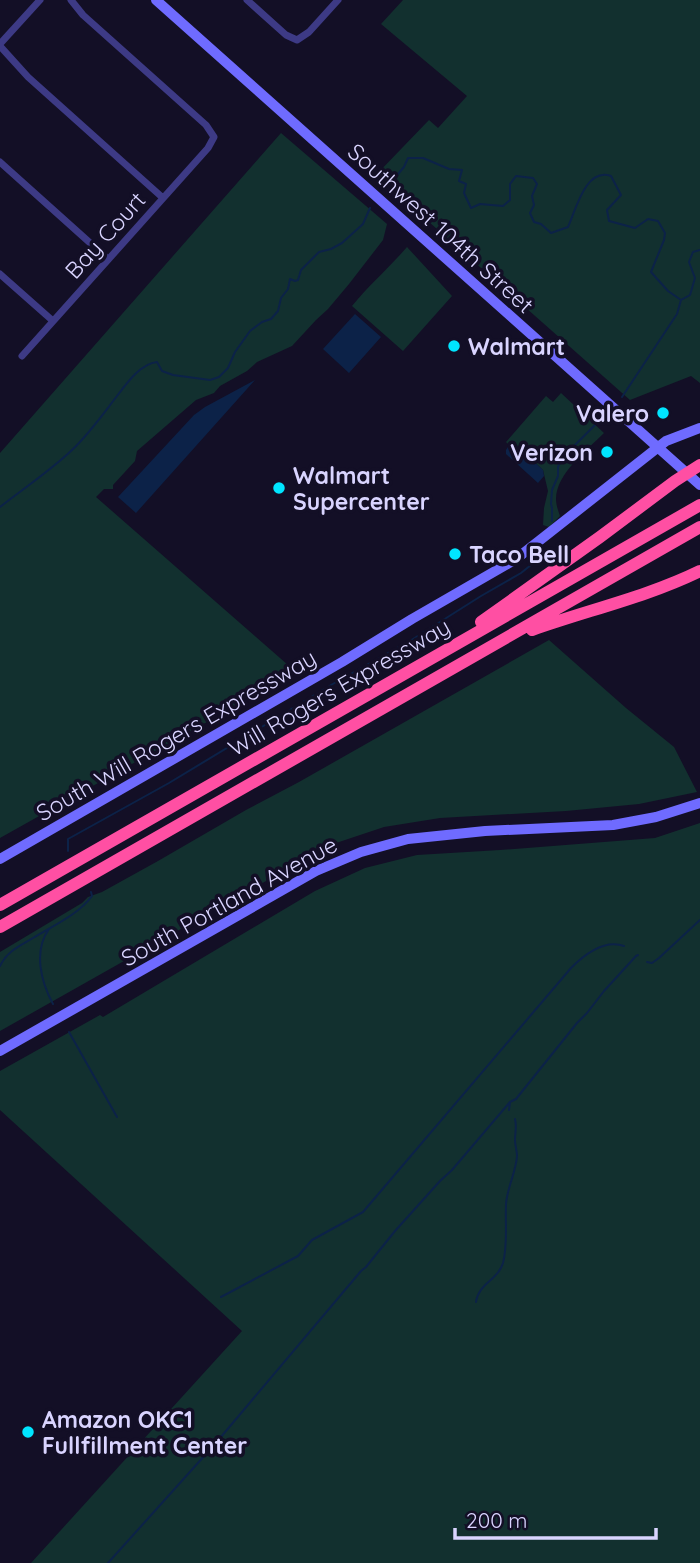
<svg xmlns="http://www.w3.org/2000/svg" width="700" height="1563" font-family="Quicksand,sans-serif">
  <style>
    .green { fill: #12302f }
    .water { fill: #0c2248 }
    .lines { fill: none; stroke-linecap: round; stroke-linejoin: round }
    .stream { stroke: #0c2248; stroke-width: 2 }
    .street { stroke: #3d3a85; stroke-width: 7 }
    .secondary { stroke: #6f6bff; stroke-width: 10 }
    .highway { stroke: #ff4fa3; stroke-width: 12 }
    .poi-dot { fill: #00e5ff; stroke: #130f26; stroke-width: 2.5 }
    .labels { text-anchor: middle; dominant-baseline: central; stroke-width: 7; stroke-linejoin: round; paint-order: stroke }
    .street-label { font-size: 23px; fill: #d9d4ff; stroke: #130f26 }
    .poi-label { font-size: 23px; font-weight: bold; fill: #d9d4ff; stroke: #130f26; text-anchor: start }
  </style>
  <rect width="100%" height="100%" fill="#130f26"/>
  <path class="green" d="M403 0H700V383L691 376 630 400 376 175 429 120 438 128 467 96 381 24Z
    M281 133 387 224 383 240 349 284 328 309 316 320 292 346 257 362 247 371 220 386 214 393 196 400 137 451 135 461 113 485V489H104L96 497 296 672 0 838V453Z
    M407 247 452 296 403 351 352 306C369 285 389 268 407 247Z
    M561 393 604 433C587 450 556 474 556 499 556 505 558 510 560 516L549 527 543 525 544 508 548 491 543 470 515 444 509 445 506 442 546 396 553 402Z
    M549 640 626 708 674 747 697 792 639 804 566 811 440 818 384 827 339 842 289 868 0 1031V952L82 903 88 897 102 892 158 861 246 810 299 782Z
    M700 823V1563H31L242 1331 0 1110V1071L100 1015 103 1017 315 891 365 868 417 855 500 850 655 838Z"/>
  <path class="water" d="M355 314 381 337 349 373 323 349Z
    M255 380 136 513 118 497 194 415 205 407Z
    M515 444 543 470 544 476 538 483 506 454V450L509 445Z"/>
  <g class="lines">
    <path class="stream" d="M386 188 404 167 408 158H423L449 169 462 170 459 181 466 184 464 193 471 208 480 204 503 206 510 200V184L516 176 533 178 537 184 532 196 534 205 530 213 534 222 541 224 551 233 568 227C576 209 586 167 611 176L621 195 607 210 609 221 635 228 648 219 658 221 665 233 664 240 651 272 668 291 681 300
      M622 397 677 314 681 300 690 295 695 278 689 262 693 252 700 250
      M0 507C24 488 50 471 72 450 89 434 103 414 117 396 127 383 140 364 157 362L162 371 173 375 210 380 219 377 228 368 235 352 250 331 262 322 271 319 278 311 281 298 288 289 290 279 295 281 298 280 301 270 319 252 331 249 342 243 363 224 370 208
      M552 521V508L551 504 552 490 558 476V467L562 458 602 418
      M68 851V839L169 783 331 685 413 639 481 596 521 573 551 549
      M49 929C33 951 41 982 53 1004
      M647 962 652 963 659 958 700 920
      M0 966C7 951 20 946 33 938 53 926 79 914 92 896L91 892
      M69 1032 117 1117
      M509 1110 510 1102 516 1099 577 1023 587 1013 604 991 636 956 638 955
      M221 1297 298 1256 312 1240 363 1212 571 968C585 954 604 939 624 946
      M476 1302C478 1284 498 1280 503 1263 508 1244 505 1223 506 1204 507 1188 516 1172 517 1156 517 1151 515 1145 515 1140 515 1132 517 1127 515 1119
      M108 1563 215 1444 361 1271 366 1267 395 1231 440 1181 452 1170 510 1102"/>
    <path class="street" d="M247 0 286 35 297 40 309 32 338 0
      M0 44 40 0
      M0 46 28 77 163 198
      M0 162 108 259
      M0 274 53 321
      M22 356 208 148 214 137 206 125 83 15 71 0"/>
    <path class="secondary" d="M156 0 700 485
      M0 859 342 662 412 619 516 559 666 441 700 428
      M0 1051 316 871 361 852 408 839 485 831 613 825 656 817 700 803"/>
    <path class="highway" d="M481 622 600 537 675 481 700 465
      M532 630C588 610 647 597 700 571
      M0 905 700 505
      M0 927 700 527"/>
  </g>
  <g class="poi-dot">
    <circle cx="454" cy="346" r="7"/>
    <circle cx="663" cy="413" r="7"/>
    <circle cx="607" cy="452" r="7"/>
    <circle cx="279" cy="488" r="7"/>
    <circle cx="455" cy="554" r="7"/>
    <circle cx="28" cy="1432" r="7"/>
  </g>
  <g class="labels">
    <g class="street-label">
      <text transform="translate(441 228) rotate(42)">Southwest 104th Street</text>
      <text transform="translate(105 235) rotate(-48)">Bay Court</text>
      <text transform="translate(339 687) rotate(-30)">Will Rogers Expressway</text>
      <text transform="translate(176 735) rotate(-30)">South Will Rogers Expressway</text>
      <text transform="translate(229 901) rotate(-29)">South Portland Avenue</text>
    </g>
    <g class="poi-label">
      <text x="468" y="346">Walmart</text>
      <text x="649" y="413" text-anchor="end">Valero</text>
      <text x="593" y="452" text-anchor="end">Verizon</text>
      <text x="293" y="475">Walmart<tspan x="293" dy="26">Supercenter</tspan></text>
      <text x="469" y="554">Taco Bell</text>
      <text x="42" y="1419">Amazon OKC1<tspan x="42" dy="26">Fullfillment Center</tspan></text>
    </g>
  </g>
  <path d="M455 1528v10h201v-10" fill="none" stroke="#d9d4ff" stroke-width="3.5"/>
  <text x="466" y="1528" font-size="21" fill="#d9d4ff" stroke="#130f26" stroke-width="5" paint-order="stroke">200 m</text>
</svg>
